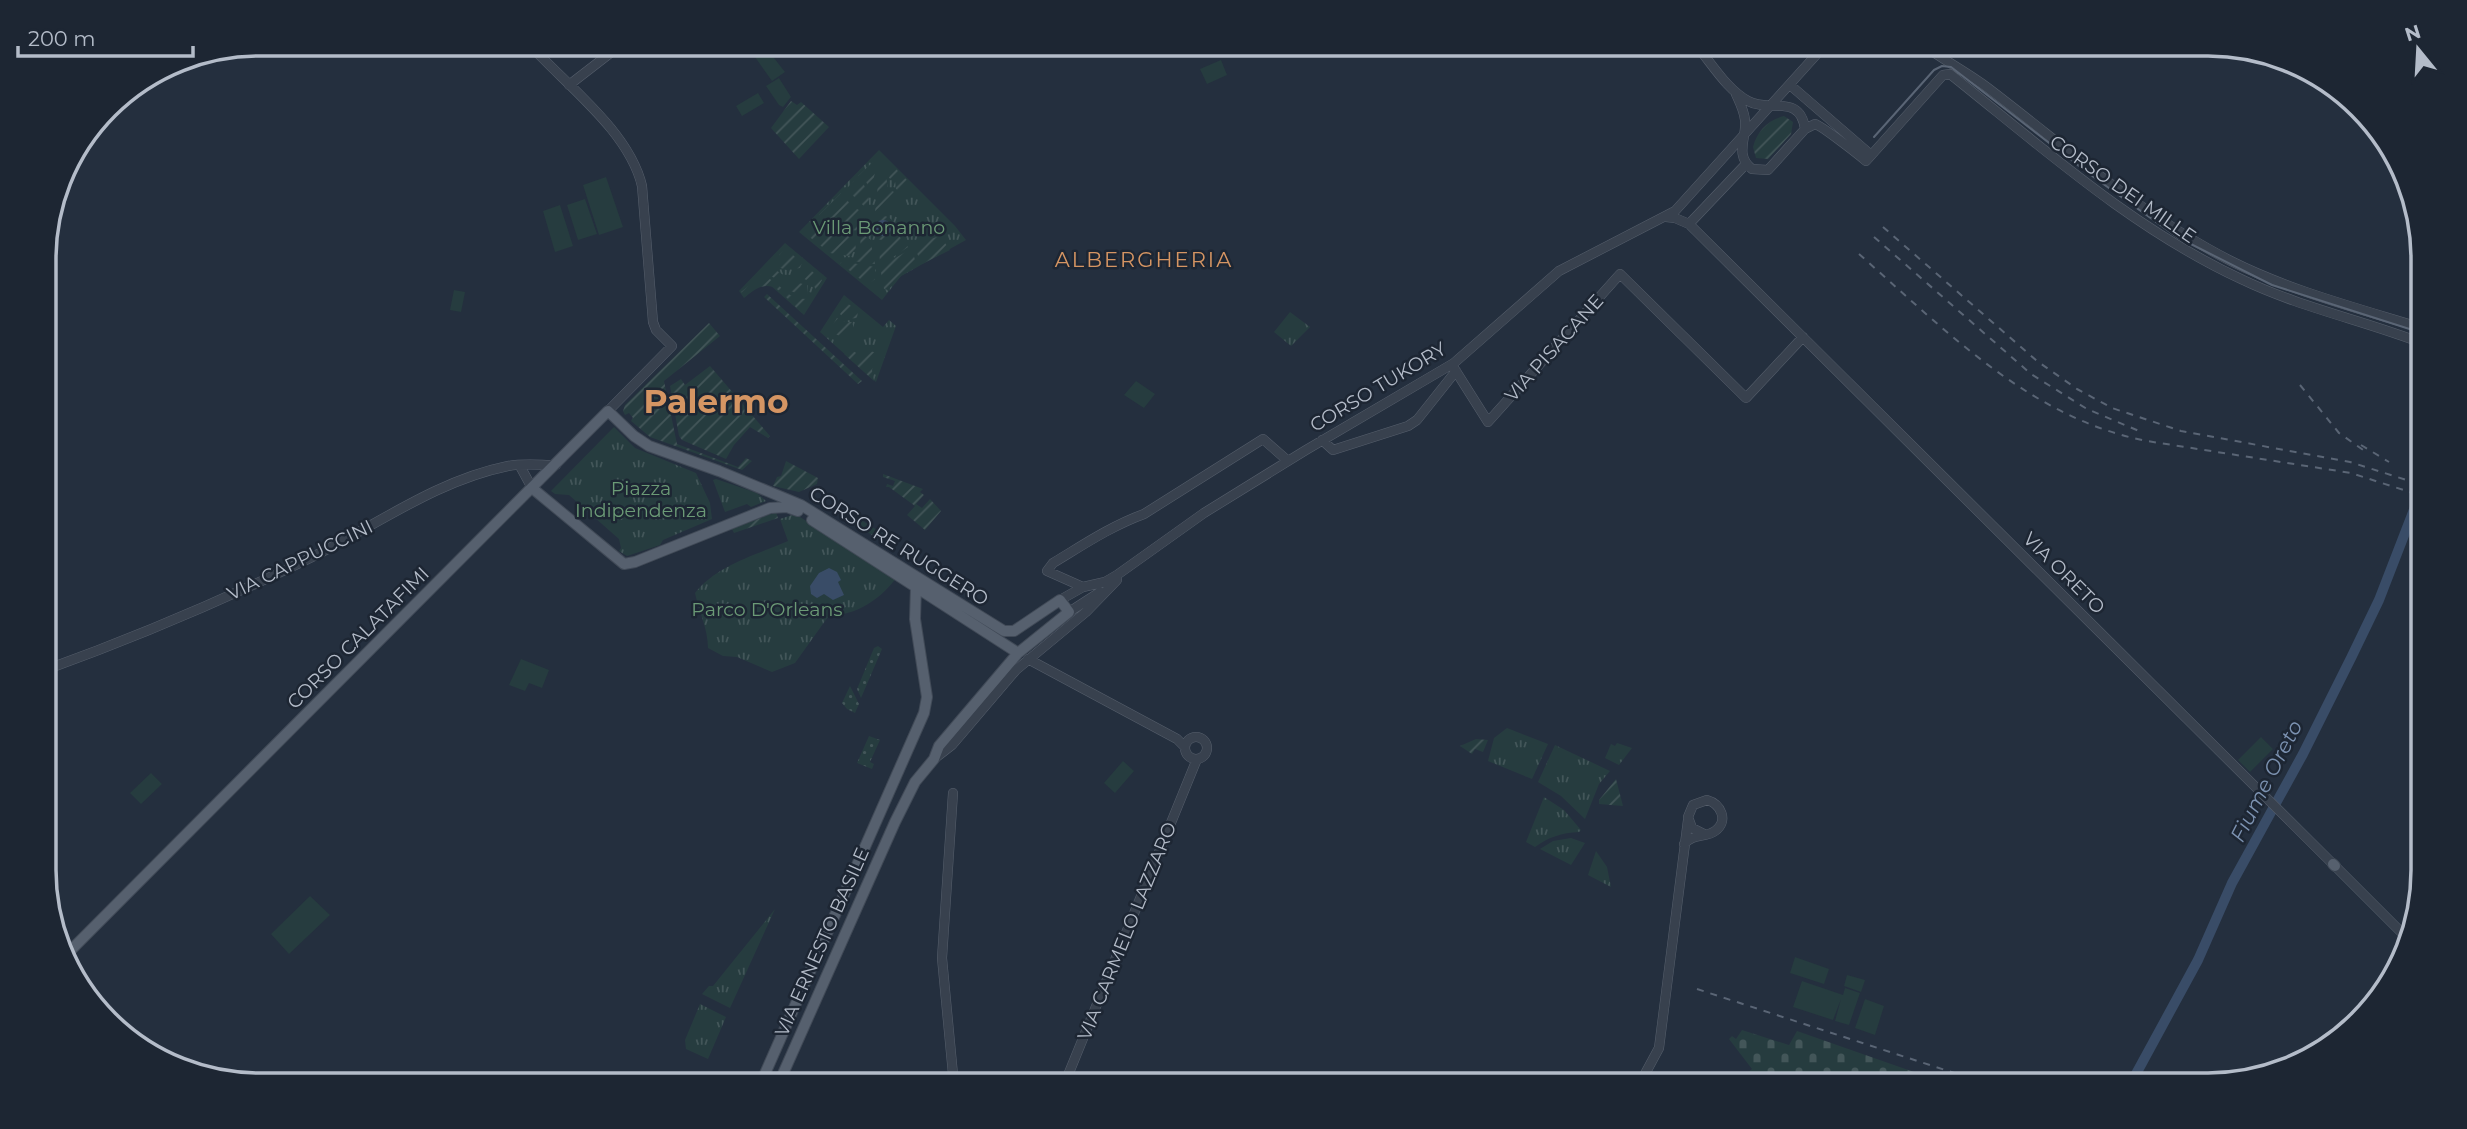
<svg xmlns="http://www.w3.org/2000/svg" width="2467" height="1129" font-family="Montserrat,sans-serif">
  <style>
    .grass { fill: url(#grass-dots) }
    .cemetery { fill: url(#cemetery-stones) }
    .park { fill: url(#park-tufts) }
    .garden { fill: url(#garden-furrows) }
    .pitch { fill: #263c3f }
    .water { fill: #394c67 }
    .lines { fill: none; stroke-linecap: round; stroke-linejoin: round }
    .river { stroke: #394c67; stroke-width: 10 }
    .minor-casing { stroke: #565f6c; stroke-width: 10 }
    .major-casing { stroke: #414a57; stroke-width: 12 }
    .minor { stroke: #38414e; stroke-width: 9 }
    .major { stroke: #56606e; stroke-width: 10 }
    .tram { stroke: #5a6575; stroke-width: 2 }
    .rail { stroke: #5a6575; stroke-width: 2; stroke-dasharray: 7 7; stroke-linecap: butt }
    .labels { text-anchor: middle; dominant-baseline: central; stroke-width: 5; stroke-linejoin: round; paint-order: stroke }
    .street-label { font-size: 19px; fill: #b4bcc9; stroke: #1d2633 }
    .park-label { font-size: 19px; fill: #6b9a76; stroke: #1d2633 }
    .neighbourhood-label { font-size: 21px; letter-spacing: 2px; fill: #d59563; stroke: #1d2633 }
    .water-label { font-size: 21px; font-style: italic; fill: #7c92b1; stroke: #1d2633 }
    .town-label { font-size: 33px; font-weight: bold; fill: #d59563; stroke: #1d2633 }
    .rim { fill: none; stroke: #b4bcc9; stroke-width: 3.5 }
  </style>
  <defs>
    <pattern id="grass-dots" width="8" height="8" patternUnits="userSpaceOnUse" patternTransform="scale(1.75)"><rect width="8" height="8" fill="#263c3f"/><path d="M2 2h.1M6 6h.1" fill="none" stroke="#435659" stroke-width="1.8" stroke-linecap="round"/></pattern>
    <pattern id="cemetery-stones" width="16" height="16" patternUnits="userSpaceOnUse" patternTransform="scale(1.75)"><rect width="16" height="16" fill="#263c3f"/><path d="M2 7V4a2 2 0 0 1 4 0v3zM10 15v-3a2 2 0 0 1 4 0v3z" fill="#435659"/></pattern>
    <pattern id="park-tufts" width="24" height="20" patternUnits="userSpaceOnUse" patternTransform="scale(1.75)"><rect width="24" height="20" fill="#263c3f"/><path d="M3 7l-1-3M5 7V3M7 7l1-3M15 17l-1-3M17 17v-4M19 17l1-3" fill="none" stroke="#435659"/></pattern>
    <pattern id="garden-furrows" width="10" height="10" patternUnits="userSpaceOnUse" patternTransform="scale(1.75)"><rect width="10" height="10" fill="#263c3f"/><path d="M-1 1l2-2M0 10L10 0M9 11l2-2" fill="none" stroke="#435659"/></pattern>
  </defs>
  <rect width="100%" height="100%" fill="#242f3e"/>
  <path class="grass" d="M861 520 885 535 882 541 854 524 856 521 860 523Z
    M878 646 882 649 861 698 857 689 874 648Z
    M850 686 859 704 855 713 847 709 842 703Z
    M869 736 880 740 870 762 874 764 872 769 857 763Z"/>
  <path class="cemetery" d="M1742 1030 1789 1045 1797 1031 1951 1085H1733L1752 1069 1729 1039 1732 1036 1736 1039Z"/>
  <path class="park" d="M879 150 955 226 966 240 901 276 882 300 799 232Z
    M785 243 827 278 804 315 770 285 758 286 744 298 739 291Z
    M844 295 883 327 889 320 896 326 876 382 820 332Z
    M1290 312 1310 327 1291 346 1274 332Z
    M614 427 635 448 696 473 710 503 712 519 663 540 660 545 627 556 619 551 621 548 619 539 569 495 555 494 551 491Z
    M716 479 757 493 766 501 751 507 747 504 725 512 713 480Z
    M792 515 800 517 896 578C883 597 854 618 830 614L795 663 772 672 737 657 723 656 708 648C708 629 699 612 695 593 717 565 756 555 788 541L780 519Z
    M1507 728 1548 744 1532 779 1488 761 1494 738Z
    M1617 743 1632 748 1619 765 1605 758 1611 744 1615 746Z
    M1555 745 1610 771 1599 784 1585 819 1561 796 1538 782Z
    M1544 797 1564 810 1581 830 1579 832C1561 833 1549 837 1535 847L1526 842Z
    M1571 838 1585 843 1571 865 1540 849 1553 841Z
    M1596 851 1607 867 1611 887 1588 875Z
    M775 909 730 1008 702 994 709 986H713Z
    M700 1004 726 1017 708 1059 686 1049 685 1040Z"/>
  <path class="garden" d="M791 101 797 105 801 102 829 127 799 159 771 128Z
    M1784 116 1793 122 1791 134 1768 159 1756 158 1753 147C1757 131 1768 120 1784 116Z
    M876 159 877 163 871 191 865 180 858 176Z
    M895 168 910 183 899 191 896 189 895 181 889 178 890 173Z
    M879 174 886 176 888 188 894 192 875 212Z
    M857 178C867 184 871 200 868 210L846 189Z
    M841 193 852 206 864 213 866 232 825 226 820 221 819 215Z
    M871 228a12 12 0 1 1 24 0a12 12 0 1 1-24 0Z
    M813 231C829 231 844 229 855 242L856 250 849 256 830 253 807 235 808 232Z
    M860 236 870 239 875 264 852 261 861 250Z
    M899 236 908 247C900 252 888 262 880 263L879 247 891 244Z
    M940 236 950 250 922 264 915 249 930 239Z
    M786 249 802 263 800 268 786 270 778 267 779 255Z
    M909 250 913 253 917 267 901 276 888 290 884 289 880 267Z
    M846 262 875 267V279L871 282H864L840 263Z
    M773 263 774 269 785 276 784 280 780 281 769 275H760Z
    M806 266 822 280 816 290 812 282 799 277Z
    M765 277C783 283 782 298 807 299V308L802 313C780 293 773 273 745 297L741 292 755 281Z
    M791 281 807 285 808 293 800 294 790 291 786 285Z
    M767 294 862 381 858 384 764 297Z
    M847 303 858 311 857 318 845 319 840 314Z
    M837 318 843 322H852C855 329 853 336 846 339L829 331Z
    M709 323 720 336 664 381 677 444 738 467 746 458 752 461 742 470 650 437 631 421 633 418 629 413 625 415 623 411 625 405Z
    M853 351 863 357 870 351 877 353 872 370 874 381 844 354Z
    M710 366 770 436 768 438 750 427 734 445 726 459 682 440 679 436 670 386 681 379 685 385Z
    M786 461 818 478 817 484 799 492 773 486 777 477 781 476Z
    M883 474 923 489 920 492 924 495 916 504 922 508 930 499 941 511 925 530 907 515 915 506 889 487H886L887 484 893 486 895 481 883 477Z
    M776 512 778 518 734 533 732 529Z
    M1476 739 1488 740 1483 752 1475 749 1472 754 1460 746Z
    M1616 779 1623 806 1599 804V800Z"/>
  <path class="pitch" d="M767 49 785 72 772 81 755 57Z
    M1221 60 1227 75 1207 84 1200 69Z
    M779 78 791 97 783 107 779 105 766 86Z
    M758 93 764 103 742 116 736 106Z
    M606 177 623 227 599 235 583 185Z
    M585 199 597 234 578 240 567 205Z
    M560 205 573 246 555 252 543 211Z
    M454 290 465 292 461 312 450 310Z
    M1136 381 1155 394 1144 408 1124 395Z
    M521 659 549 670 542 688 529 683 525 691 509 685Z
    M2261 737 2273 749 2250 772 2238 760Z
    M1123 761 1134 771 1115 793 1104 783Z
    M151 773 162 784 141 804 130 793Z
    M310 896 330 915 289 954 271 934Z
    M1795 957 1829 969 1824 984 1790 973Z
    M1847 975 1865 980 1861 992 1844 986Z
    M1802 981 1843 995 1845 988 1860 993 1849 1025 1835 1021 1841 999 1833 1020 1793 1007Z
    M1865 999 1884 1006 1875 1035 1855 1028Z"/>
  <path class="water" d="M875 228a8 8 0 1 1 16 0a8 8 0 1 1-16 0Z
    M829 568 837 572 841 580 838 582 844 595 833 600 824 594 817 598 811 594 810 586 819 573Z"/>
  <g class="lines">
    <path class="river" d="M2130 1085 2198 960 2232 883 2303 754 2351 658 2379 600 2422 489"/>
    <defs>
      <path id="minor" d="M529 44C566 85 629 131 642 186L653 322 656 330 672 346 608 411
        M1695 44C1711 62 1726 89 1748 101 1770 113 1800 93 1805 129
        M1922 44C1943 60 1967 72 1988 88 2067 148 2142 216 2231 261 2291 291 2357 308 2422 328
        M1943 75 1950 74C2043 148 2133 229 2241 279 2299 307 2362 320 2422 343
        M569 85 622 44
        M1790 85 1871 155
        M1735 92C1739 101 1744 110 1745 120 1747 138 1734 155 1752 169L1768 170 1805 129 1815 124C1822 126 1859 155 1866 161L1943 75
        M1666 217 1675 218 1689 224 2333 864
        M1689 224 1746 164
        M1452 365 1488 422 1620 274 1746 398 1803 337
        M1322 440 1333 450 1408 426 1417 420 1456 371
        M520 466 532 488
        M1083 587 1047 571 1053 563C1083 545 1111 526 1144 514L1263 439 1288 461
        M1060 600 1083 587 1105 582 1117 575 1204 513 1306 450 1454 363 1559 271 1675 211 1826 44
        M1069 612 1100 592
        M1028 659 1177 739 1185 747
        M45 670C134 638 221 601 306 560 373 528 434 481 508 466 523 463 540 465 556 465
        M1185 748a11 11 0 1 1 22 0a11 11 0 1 1-22 0Z
        M934 759 952 745 1016 670 1086 612 1117 580
        M953 793 942 958 954 1085
        M1684 844C1694 833 1705 838 1715 831 1729 821 1721 804 1707 800L1693 805 1688 817 1692 828 1704 834
        M2335 866 2409 940
        M1064 1085 1197 759
        M1639 1085 1659 1048 1688 820"/>
      <path id="major" d="M532 488 624 564 635 562 770 508 787 507 798 511
        M812 520 1018 653
        M2333 864 2335 866
        M68 953 608 411 634 436 649 446 719 471 801 505 1004 631H1014L1060 600 1069 612 1018 653 939 746 934 759 915 782 895 822 778 1085
        M760 1085 924 713 927 697 915 619 916 586"/>
    </defs>
    <use href="#minor" class="minor-casing"/>
    <use href="#major" class="major-casing"/>
    <use href="#minor" class="minor"/>
    <use href="#major" class="major"/>
    <path class="tram" d="M1874 137 1934 70 1942 66 1951 67 2088 173 2177 237 2272 285 2422 333"/>
    <path class="rail" d="M1883 227 2037 361 2077 389 2112 408 2181 431 2350 462 2422 485
      M1874 237 2031 374 2087 409 2139 431
      M1859 254C1944 329 2031 419 2147 441L2351 473 2422 496
      M2300 385 2339 433 2366 452
      M2361 445 2389 462
      M1697 989 1991 1085"/>
  </g>
  <g class="labels">
    <g class="street-label">
      <text transform="translate(2123 189) rotate(35)">CORSO DEI MILLE</text>
      <text transform="translate(1554 348) rotate(-48)">VIA PISACANE</text>
      <text transform="translate(1378 387) rotate(-31)">CORSO TUKORY</text>
      <text transform="translate(899 546) rotate(32)">CORSO RE RUGGERO</text>
      <text transform="translate(300 560) rotate(-26)">VIA CAPPUCCINI</text>
      <text transform="translate(2064 573) rotate(45)">VIA ORETO</text>
      <text transform="translate(358 638) rotate(-45)">CORSO CALATAFIMI</text>
      <text transform="translate(1127 931) rotate(-68)">VIA CARMELO LAZZARO</text>
      <text transform="translate(822 942) rotate(-66)">VIA ERNESTO BASILE</text>
    </g>
    <g class="park-label">
      <text x="879" y="227">Villa Bonanno</text>
      <text x="641" y="488">Piazza<tspan x="641" dy="22">Indipendenza</tspan></text>
      <text x="767" y="609">Parco D'Orleans</text>
    </g>
    <g class="neighbourhood-label">
      <text x="1144" y="259">ALBERGHERIA</text>
    </g>
    <g class="water-label">
      <text transform="translate(2266 781) rotate(-63)">Fiume Oreto</text>
    </g>
    <g class="town-label">
      <text x="716" y="401">Palermo</text>
    </g>
  </g>
  <path d="M0 0H2467V1129H0ZM259 56H2208A203 203 0 0 1 2411 259V870A203 203 0 0 1 2208 1073H259A203 203 0 0 1 56 870V259A203 203 0 0 1 259 56Z" fill="#1d2633" fill-rule="evenodd"/>
  <path class="rim" d="M259 56H2208A203 203 0 0 1 2411 259V870A203 203 0 0 1 2208 1073H259A203 203 0 0 1 56 870V259A203 203 0 0 1 259 56Z"/>
  <g transform="translate(2418 49) rotate(342)" stroke="#1d2633" stroke-width="5" paint-order="stroke">
  <path d="M0-5L12 26L0 18L-12 26Z" fill="#b4bcc9"/>
  <text y="-10" font-size="19" font-weight="bold" text-anchor="middle" fill="#b4bcc9">N</text>
  </g>
  <path d="M18 46v10h175v-10" fill="none" stroke="#b4bcc9" stroke-width="3.5"/>
  <text x="28" y="46" font-size="21" fill="#b4bcc9" stroke="#1d2633" stroke-width="5" paint-order="stroke">200 m</text>
</svg>
